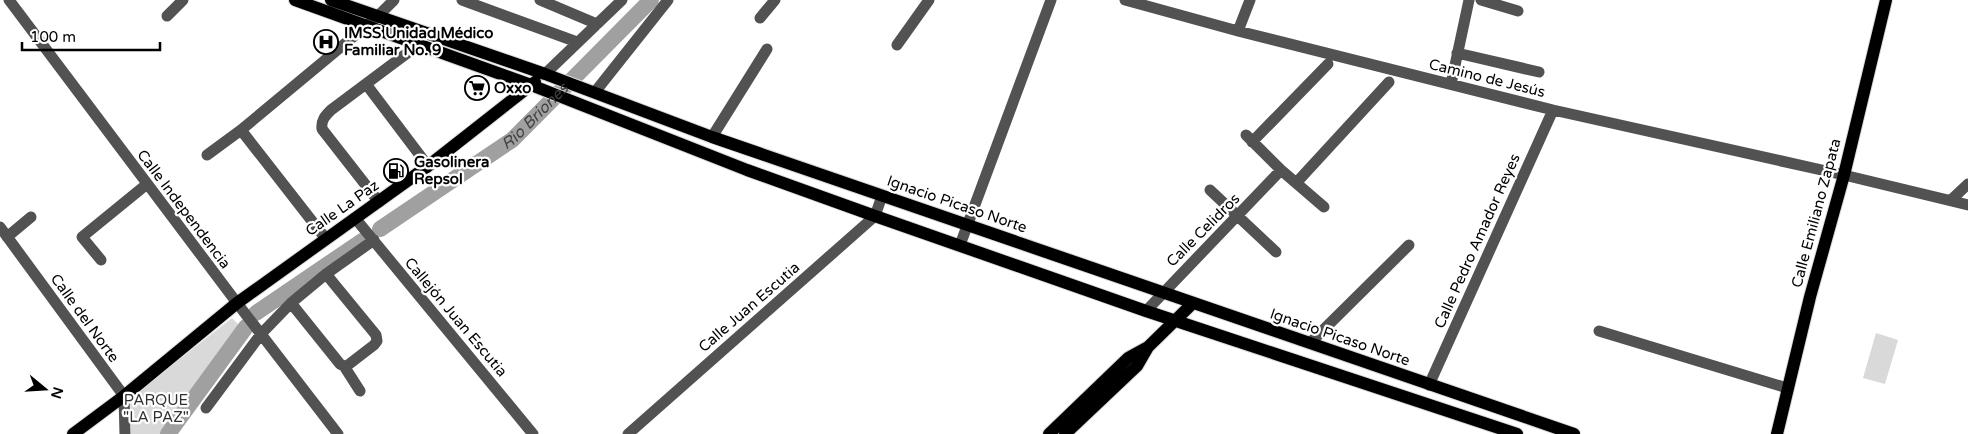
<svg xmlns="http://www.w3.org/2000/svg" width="1968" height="434" font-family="'Varela Round',sans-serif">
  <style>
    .green { fill: #d9d9d9 }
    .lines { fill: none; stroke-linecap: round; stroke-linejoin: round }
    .river { stroke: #a0a0a0; stroke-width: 16 }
    .major-casing { stroke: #dbdbdb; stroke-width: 14 }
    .minor { stroke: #525252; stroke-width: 11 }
    .major { stroke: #000; stroke-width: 12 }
    .labels { text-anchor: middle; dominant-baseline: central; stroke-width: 4.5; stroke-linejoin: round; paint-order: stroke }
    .poi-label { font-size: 15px; font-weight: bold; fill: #000; stroke: #fff; text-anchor: start }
    .street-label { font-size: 15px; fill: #000; stroke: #fff }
    .park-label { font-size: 15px; fill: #303030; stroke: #fff }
    .water-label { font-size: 16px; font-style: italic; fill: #414141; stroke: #fff }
  </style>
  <rect width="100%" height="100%" fill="#fff"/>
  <path class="green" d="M232 318 244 330 168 434H131L130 398Z
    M1876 333 1898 340 1885 384 1863 378Z"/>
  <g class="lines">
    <g class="river">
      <path id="s1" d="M380 229 512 140 651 0"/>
      <path d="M256 313 362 241"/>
      <path d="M168 434 246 327"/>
    </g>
    <defs>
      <path id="major" d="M295 0 531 85 747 170 875 216 1146 311 1517 434
        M331 0 545 74 712 137 1574 434
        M73 434 124 396 237 303 428 166 535 82
        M1049 434 1128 358 1148 347 1193 303
        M1065 434 1137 366 1148 347
        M1777 434 1810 297 1844 175 1886 0"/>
    </defs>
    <use href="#major" class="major-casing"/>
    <path class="minor" d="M9 0 237 303 338 434
      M462 0 577 42
      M540 0 597 24
      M1125 0 1238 31 1553 110 1844 175 1968 205
      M1481 0 1518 11
      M167 16 183 0
      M760 18 775 0
      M1238 31 1250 0
      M897 45 929 0
      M1457 53 1539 72
      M545 74 622 0
      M366 84 428 166
      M1451 84 1469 0
      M595 92 668 0
      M241 130 326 239
      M1246 135 1281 170 1324 207
      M712 137 767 49
      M1252 142 1328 64
      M207 155 241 130 377 17 394 0
      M1297 182 1389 82
      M1210 190 1276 252
      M1951 200 1968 184
      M379 202 322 129C321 120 325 116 331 110L418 45
      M355 218 533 434
      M0 227 124 396 125 434
      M7 237 31 217
      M960 245 1051 0
      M101 260 82 237 147 184
      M326 274 376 335 377 341 374 345 348 365 344 366
      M291 303 340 364 344 366 360 391
      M1146 311 1281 170
      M1599 331 1787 388
      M1310 343 1409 245
      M1429 385 1553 110
      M206 408 261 334 291 303 326 274 374 240
      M628 434 875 216 882 196"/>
    <use href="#major" class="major"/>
  </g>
  <defs>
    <symbol id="hospital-ring" viewBox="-11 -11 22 22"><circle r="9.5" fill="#fff" stroke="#000" stroke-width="1.5"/><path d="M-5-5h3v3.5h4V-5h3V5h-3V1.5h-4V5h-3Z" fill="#000"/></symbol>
    <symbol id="supermarket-ring" viewBox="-11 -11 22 22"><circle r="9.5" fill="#fff" stroke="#000" stroke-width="1.5"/><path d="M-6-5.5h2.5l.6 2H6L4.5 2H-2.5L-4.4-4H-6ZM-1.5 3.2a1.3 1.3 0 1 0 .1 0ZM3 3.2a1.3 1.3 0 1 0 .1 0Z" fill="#000"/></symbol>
    <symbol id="fuel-ring" viewBox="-11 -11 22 22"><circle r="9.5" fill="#fff" stroke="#000" stroke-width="1.5"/><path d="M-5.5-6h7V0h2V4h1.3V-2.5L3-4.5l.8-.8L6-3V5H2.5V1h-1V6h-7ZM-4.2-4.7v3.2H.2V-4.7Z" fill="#000"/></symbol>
  </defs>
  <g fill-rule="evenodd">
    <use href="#hospital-ring" x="312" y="28" width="28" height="28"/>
    <use href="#supermarket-ring" x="463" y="74" width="28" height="28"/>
    <use href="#fuel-ring" x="382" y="157" width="28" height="28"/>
  </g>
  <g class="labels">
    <g class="poi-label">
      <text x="344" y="33">IMSS Unidad Médico<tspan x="344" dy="17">Familiar No. 9</tspan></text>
      <text x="494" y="88">Oxxo</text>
      <text x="414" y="162">Gasolinera<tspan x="414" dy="17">Repsol</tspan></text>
    </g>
    <g class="street-label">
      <text transform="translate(1487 78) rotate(14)">Camino de Jesús</text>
      <text transform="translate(957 204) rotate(19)">Ignacio Picaso Norte</text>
      <text transform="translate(342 208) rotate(-35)">Calle La Paz</text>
      <text transform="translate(184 209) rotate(53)">Calle Independencia</text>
      <text transform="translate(1816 213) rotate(-75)">Calle Emiliano Zapata</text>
      <text transform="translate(1203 230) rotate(-45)">Calle Celidros</text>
      <text transform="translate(1477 241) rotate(-66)">Calle Pedro Amador Reyes</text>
      <text transform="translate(749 307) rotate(-41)">Calle Juan Escutia</text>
      <text transform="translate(456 317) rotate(50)">Callejón Juan Escutia</text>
      <text transform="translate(85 318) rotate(54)">Calle del Norte</text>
      <text transform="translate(1340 337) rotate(19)">Ignacio Picaso Norte</text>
    </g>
    <g class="park-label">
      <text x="156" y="400">PARQUE<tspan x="156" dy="17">"LA PAZ"</tspan></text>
    </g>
    <g class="water-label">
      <text stroke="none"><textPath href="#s1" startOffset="192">Rio Briones</textPath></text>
    </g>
  </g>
  <g transform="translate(45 389) rotate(108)" stroke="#ffffff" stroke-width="4" paint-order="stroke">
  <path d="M0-4L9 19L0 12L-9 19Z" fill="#000000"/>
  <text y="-8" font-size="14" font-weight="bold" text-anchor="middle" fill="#000000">N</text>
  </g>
  <path d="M22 42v8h138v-8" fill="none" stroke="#000000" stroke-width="2.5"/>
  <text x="30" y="42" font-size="15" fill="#000000" stroke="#ffffff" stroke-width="4" paint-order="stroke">100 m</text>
</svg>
